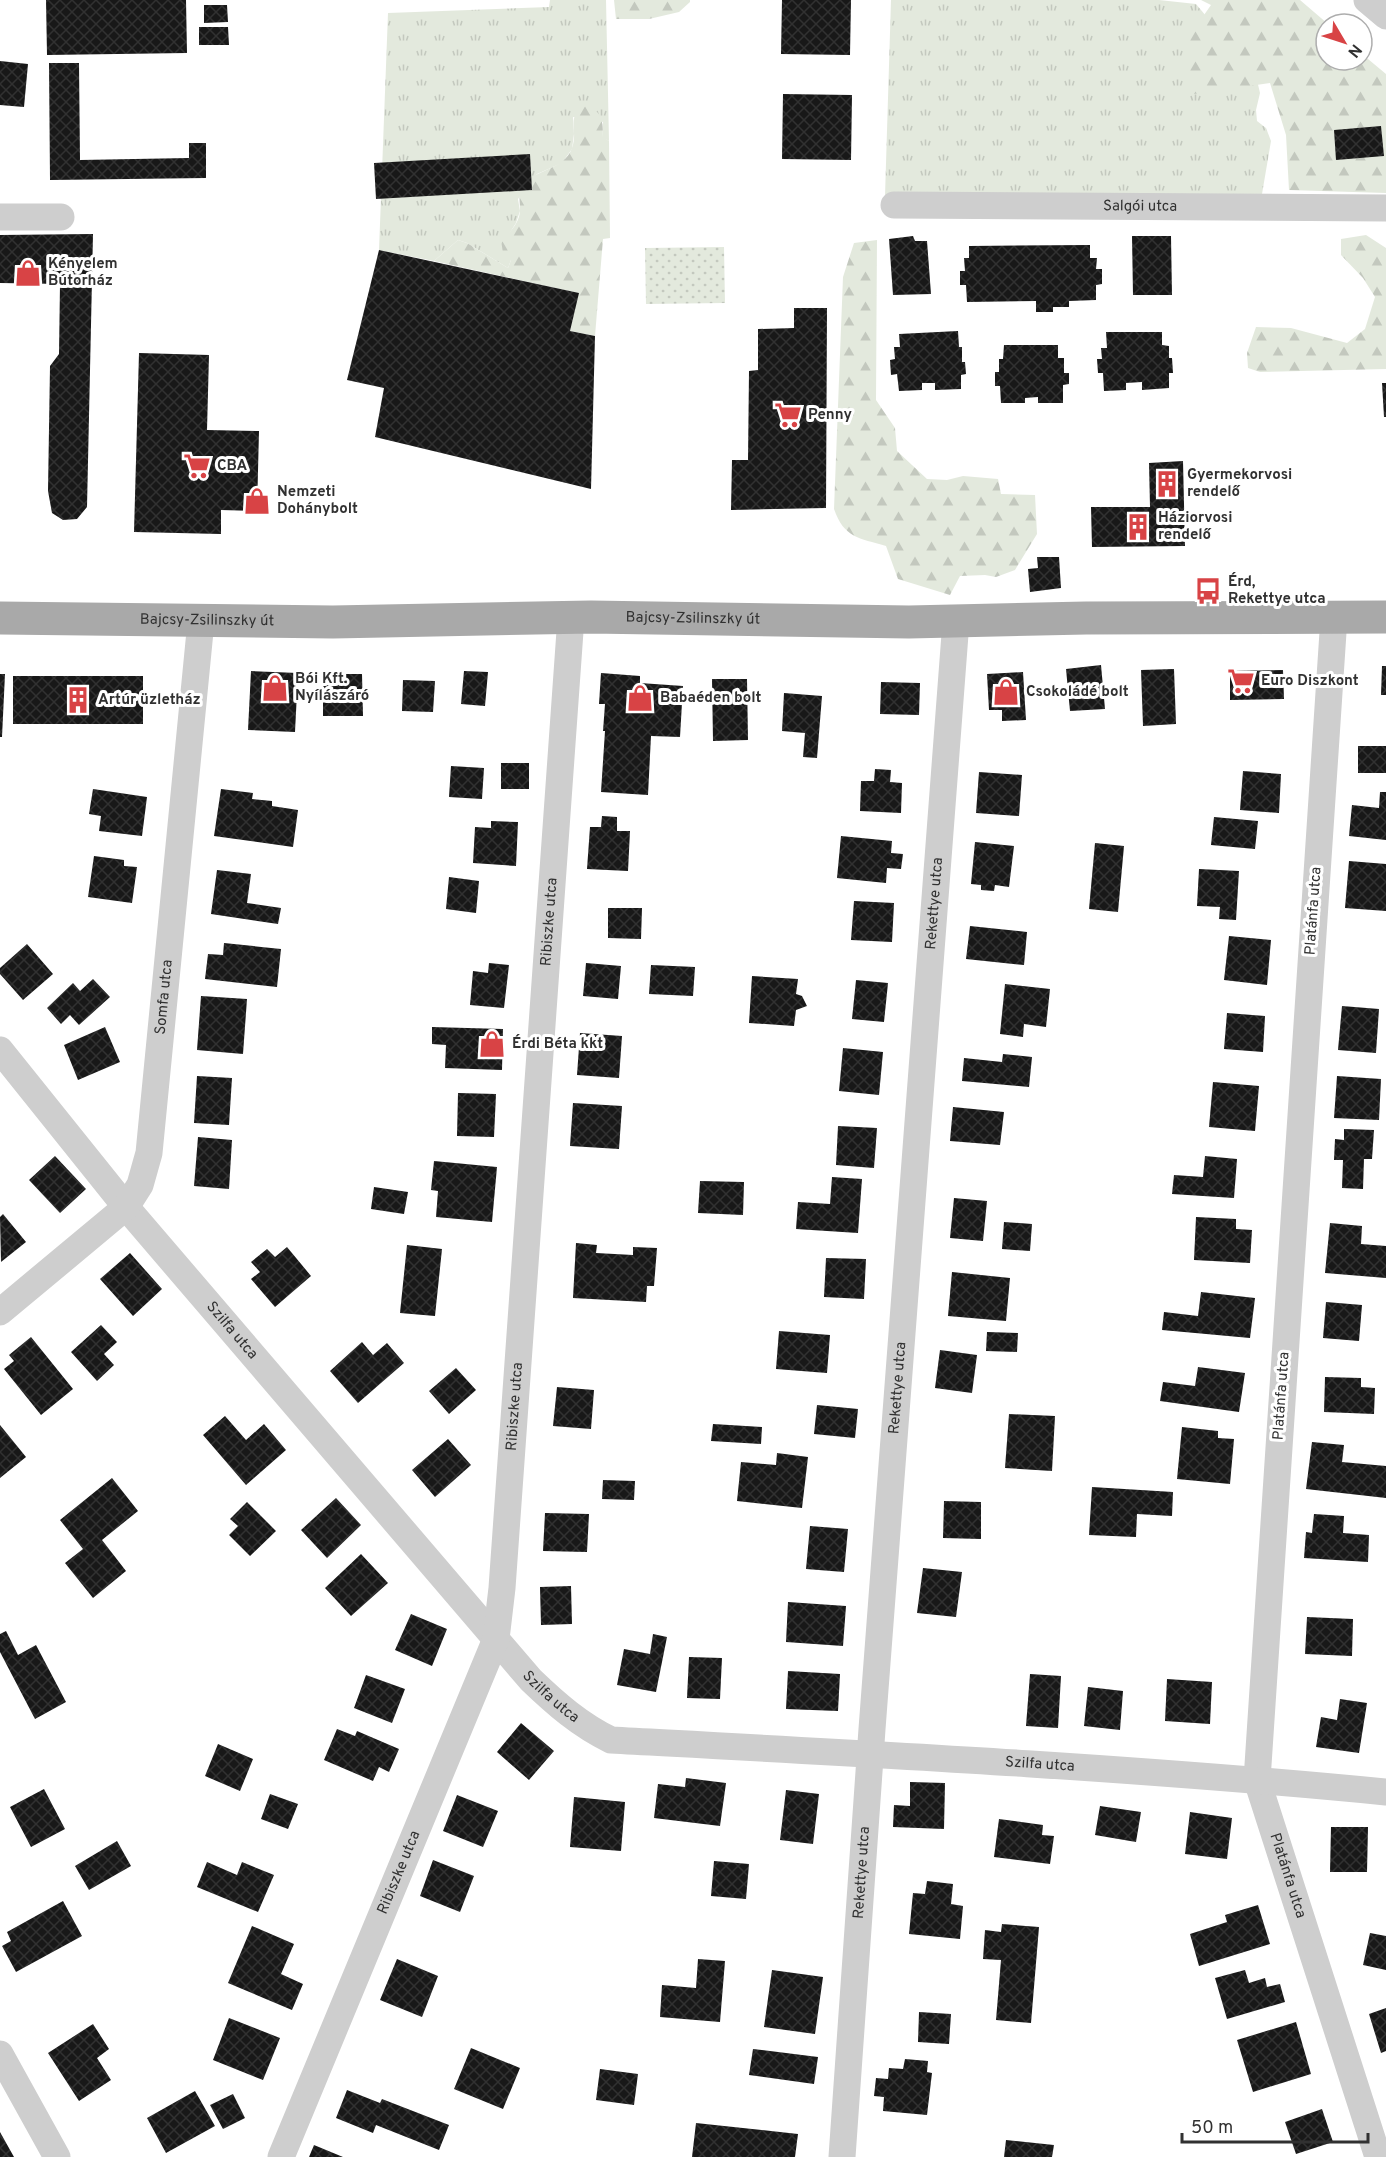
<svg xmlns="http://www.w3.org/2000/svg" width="1386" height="2157" font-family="Overpass,sans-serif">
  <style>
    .grass { fill: url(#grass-tufts) }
    .forest { fill: url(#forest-firs) }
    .park { fill: url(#park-dots) }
    .building { fill: url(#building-cross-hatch) }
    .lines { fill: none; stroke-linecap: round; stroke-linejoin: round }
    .minor { stroke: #cecece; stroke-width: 27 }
    .major { stroke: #a9a9a9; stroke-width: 33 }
    .labels { text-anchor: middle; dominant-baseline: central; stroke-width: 6; stroke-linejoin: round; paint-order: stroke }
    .street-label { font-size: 15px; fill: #313131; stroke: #fff }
    .poi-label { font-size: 15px; font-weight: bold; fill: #313131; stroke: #fff; text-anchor: start }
  </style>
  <defs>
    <pattern id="grass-tufts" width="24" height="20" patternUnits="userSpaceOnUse" patternTransform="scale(1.5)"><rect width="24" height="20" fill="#e3e9dd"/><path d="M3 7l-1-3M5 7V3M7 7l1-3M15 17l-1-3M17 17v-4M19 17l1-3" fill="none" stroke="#c3c8be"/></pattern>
    <pattern id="forest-firs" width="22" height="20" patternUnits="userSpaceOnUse" patternTransform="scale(1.5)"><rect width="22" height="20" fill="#e3e9dd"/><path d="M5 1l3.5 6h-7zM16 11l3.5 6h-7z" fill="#c3c8be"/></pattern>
    <pattern id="park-dots" width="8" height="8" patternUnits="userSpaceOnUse" patternTransform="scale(1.5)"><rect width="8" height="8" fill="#e3e9dd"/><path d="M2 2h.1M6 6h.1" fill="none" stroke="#c3c8be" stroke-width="1.8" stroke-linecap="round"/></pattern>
    <pattern id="building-cross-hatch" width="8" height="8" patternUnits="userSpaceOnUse" patternTransform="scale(1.5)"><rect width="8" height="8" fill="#181818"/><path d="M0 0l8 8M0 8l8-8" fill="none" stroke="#313131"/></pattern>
  </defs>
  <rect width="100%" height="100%" fill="#fff"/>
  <path class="grass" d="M550 0H606L609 141 603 138V122L573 117 574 134 572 149 562 163 537 174 518 199 520 211 516 223 509 234 511 260 508 268 467 243 458 240 434 261 379 250 388 13 549 7Z
    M891 0H1159L1196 4 1256 76 1260 93 1256 110 1257 121 1266 128 1271 141 1262 194 885 196Z"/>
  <path class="forest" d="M614 0H690V2L679 12 649 19H616Z
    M1201 0H1300L1328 24H1326V60H1362V54L1386 74V193L1289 190 1286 135 1270 83 1187 95 1190 35 1211 5Z
    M588 105C603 114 603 121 603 137L609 141 610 238 603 239 595 336 570 331 578 293 434 261 458 240 467 243 508 268 511 260 503 253 501 240C510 233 520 222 520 210 520 201 518 195 522 187 534 168 564 171 572 148 579 128 564 115 588 105Z
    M1366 235 1386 248V369L1260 372 1248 368 1247 353 1256 327 1291 328 1347 343 1365 329 1375 297 1363 278 1341 255V239Z
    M877 240 876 400 895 428 897 451 927 479 947 480 963 476 998 479 1001 494 1035 495 1037 534 1015 570 996 577 985 575 960 576 950 595 898 579 886 546C859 538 844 538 834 509L843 277 854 243Z"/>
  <path class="park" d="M724 247 725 303 646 304 645 248Z"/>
  <path class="building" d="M46 0H186L187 53 47 55Z
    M782 0H851L850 55 781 54Z
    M204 5H227L228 22 204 23Z
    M199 27H228L229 45H199Z
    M0 61 28 64 24 107 0 105Z
    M49 63H79L80 160 189 158V143H206V178L50 180Z
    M783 94 852 95 851 160 782 159Z
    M1381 126 1384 156 1336 160 1334 130Z
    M530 154 532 190 376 199 374 163Z
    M93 234 87 507 77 519 63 520 52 513 48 491 50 366 59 354 60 284 0 283V235Z
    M913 236 915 241H927L931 294 893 295 889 239Z
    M1132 236H1171L1172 295H1133Z
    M1090 245V258H1097L1096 269H1102V284L1096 285V300L1069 301V307H1053V312H1036V301L967 302 966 285H960V271H965L964 258H969V246Z
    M379 250 579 293 570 331 595 336 591 489 375 437 384 388 347 380Z
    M794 308H827L826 508 731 510 732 460H748L749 371 758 370V329L794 328Z
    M958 331 959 347H962V362H965L966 374 961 375V389L935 390V383H922V390L899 391 897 374 891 375 890 360 895 359 894 347H900L899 334Z
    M1106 332H1162V345L1169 346V358H1172L1173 373H1169V388L1142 390V382L1126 383V390L1104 391 1103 373H1098L1097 359H1102L1101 348H1107Z
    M1004 345H1058V358H1064V373H1069V384L1063 385V403H1038V397L1025 398V403H1001L1000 386H995V372H999V359H1003Z
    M139 353 209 355 207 430 259 431 257 511 221 510V534L134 532Z
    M1382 383H1386V417H1384Z
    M1183 461 1185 546 1092 547 1091 507H1150L1149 463Z
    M1037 557H1059L1061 588 1030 592 1028 569 1038 568Z
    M1101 665 1105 709 1070 711 1066 669Z
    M1382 666H1386V695H1381Z
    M1174 669 1176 724 1143 726 1141 670Z
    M1283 670 1284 699 1230 700V671Z
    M251 671 298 673 295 732 248 730Z
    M464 671 488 672 485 706 461 704Z
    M1023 672 1026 720 1002 721V710H989L987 674Z
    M601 673 640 676V683L683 686 680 737 651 736 648 795 601 792 605 731H603L605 704H599Z
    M0 674H5L2 737H0Z
    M343 674H362L363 716H323V682L343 681Z
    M13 676H143V724H13Z
    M712 679H747L748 740 713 741Z
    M403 680 435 681 433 712 402 711Z
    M881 682 920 683 919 715 880 714Z
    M784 693 822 696 817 758 803 757 805 733 782 731Z
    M1358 746H1386V773H1358Z
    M501 763H529V789H501Z
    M451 766 484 768 482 799 449 797Z
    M875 769 891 770 890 782 902 783 901 813 860 811 861 781H874Z
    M1243 771 1281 774 1279 813 1240 810Z
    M979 772 1022 775 1019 816 976 813Z
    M93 789 147 797 142 836 99 831 101 816 89 814Z
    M221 789 253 793 252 799 272 801V806L298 810 293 847 214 836Z
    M1380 792H1386V840L1349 836 1352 805 1379 808Z
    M602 816 617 817V831H630L628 871 587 869 590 827H601Z
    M1214 817 1258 821 1255 849 1211 845Z
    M491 821 518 822 516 866 473 863 475 827 491 828Z
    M841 836 892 841 891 853 903 854 901 869 887 868 886 883 837 878Z
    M975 842 1014 846 1009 887 995 885 994 891 981 890V885L971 884Z
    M1095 843 1124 846 1118 912 1089 909Z
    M94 856 124 860V866L137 867 132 903 88 897Z
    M1349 861 1386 864V911L1345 908Z
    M1199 869 1239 871 1236 920 1219 919 1220 907 1197 906Z
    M217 870 251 874 247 903 281 908 278 924 211 914Z
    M449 877 479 881 476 913 446 909Z
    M854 901 894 903 892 942 851 940Z
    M608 908H642L641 939 608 938Z
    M970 926 1027 932 1024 965 966 959Z
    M1229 936 1271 940 1267 985 1224 980Z
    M224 943 281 949 277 987 205 979 208 954 223 955Z
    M27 944 53 974 23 1000 0 974V968Z
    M489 963 509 965 504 1008 470 1005 473 971 488 973Z
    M586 963 621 966 618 999 583 996Z
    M651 965 695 967 693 996 649 994Z
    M752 976 798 979 796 994 802 996 807 1006 796 1010 794 1026 749 1023Z
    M93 979 110 997 79 1025 70 1015 61 1024 47 1008 73 983 80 991Z
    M856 980 888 983 884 1022 852 1019Z
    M1005 984 1050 989 1046 1027 1024 1024 1023 1037 1000 1034Z
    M201 996 247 999 243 1054 197 1050Z
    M1342 1006 1379 1009 1376 1053 1338 1050Z
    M1227 1013 1265 1016 1263 1052 1224 1049Z
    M105 1027 120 1062 78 1080 64 1045Z
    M432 1027 503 1029 502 1070 445 1068 446 1045 432 1044Z
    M580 1033 622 1036 619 1078 577 1075Z
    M843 1048 883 1052 879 1095 839 1091Z
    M1003 1054 1032 1057 1029 1087 962 1081 964 1058 1002 1062Z
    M197 1076 232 1078 229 1125 194 1123Z
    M1337 1076 1381 1079 1379 1120 1334 1118Z
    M1213 1082 1259 1086 1255 1131 1209 1127Z
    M458 1093 496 1094 494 1137 457 1136Z
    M573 1103 622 1106 619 1149 570 1146Z
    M953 1107 1004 1112 1000 1145 950 1141Z
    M838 1126 877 1128 874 1168 836 1165Z
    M1344 1129 1374 1130 1372 1159H1364L1363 1189 1342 1188 1343 1160H1334L1335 1139 1344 1140Z
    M198 1137 232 1140 229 1189 194 1186Z
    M55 1156 86 1189 60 1213 29 1180Z
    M1205 1156 1237 1159 1234 1198 1172 1194 1174 1175 1203 1177Z
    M434 1161 497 1167 492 1222 436 1217 438 1191 431 1190Z
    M832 1177 862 1179 858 1233 796 1229 798 1202 830 1204Z
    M700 1181 744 1182 743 1215 698 1213Z
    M374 1187 408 1192 404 1214 371 1209Z
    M954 1198 987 1201 983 1241 950 1238Z
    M3 1214 26 1242 1 1262 0 1217Z
    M1196 1217 1236 1219V1229L1252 1230 1250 1263 1194 1260Z
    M1004 1222 1032 1224 1030 1251 1002 1249Z
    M1330 1223 1362 1226 1361 1244 1386 1246V1278L1325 1273Z
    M576 1243 597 1245 596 1253 633 1255V1247L657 1248 654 1286H647L646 1302 573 1298Z
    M407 1245 442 1249 435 1316 400 1313Z
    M287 1247 311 1276 275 1307 251 1279 260 1272 251 1262 267 1249 275 1257Z
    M130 1253 162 1289 133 1316 100 1279Z
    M826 1258 866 1259 864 1299 824 1297Z
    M952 1272 1010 1278 1006 1321 948 1316Z
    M1201 1292 1255 1298 1250 1338 1162 1330 1164 1312 1198 1316Z
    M1326 1302 1362 1305 1359 1341 1323 1338Z
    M101 1325 117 1342 104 1354 114 1365 97 1381 71 1352Z
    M779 1331 830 1335 827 1373 776 1369Z
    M987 1332 1018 1333 1017 1352 986 1351Z
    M31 1337 73 1389 41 1415 4 1369 14 1361 9 1355Z
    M362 1342 373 1355 387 1343 404 1363 358 1403 330 1371Z
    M940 1350 977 1355 972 1393 935 1388Z
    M1198 1367 1245 1373 1239 1412 1160 1401 1163 1382 1195 1386Z
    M456 1368 476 1390 449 1414 429 1391Z
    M1325 1377 1361 1378V1387L1375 1388 1374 1414 1324 1412Z
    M557 1387 594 1390 591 1429 553 1426Z
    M817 1405 858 1409 855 1438 814 1434Z
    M1009 1414 1055 1416 1052 1471 1005 1468Z
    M225 1416 246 1440 264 1424 286 1450 246 1485 203 1435Z
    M713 1424 762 1427 761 1444 711 1441Z
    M0 1425 26 1457 0 1478Z
    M1182 1427 1218 1431V1438L1234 1439 1230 1484 1177 1479Z
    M448 1439 471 1465 435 1497 412 1470Z
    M1312 1442 1344 1445 1342 1462 1386 1466V1498L1306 1489Z
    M777 1453 808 1457 802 1508 737 1501 741 1462 776 1465Z
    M112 1478 138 1511 102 1540 126 1571 93 1598 65 1563 83 1549 60 1520Z
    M603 1480 635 1481 634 1500 602 1499Z
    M1092 1487 1173 1492 1172 1516 1137 1514 1136 1537 1089 1535Z
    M336 1498 361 1525 327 1558 301 1530Z
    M944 1501 981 1502V1539L943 1538Z
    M247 1502 276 1531 250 1556 229 1535 238 1526 230 1519Z
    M545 1513 589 1514 587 1552 543 1551Z
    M1314 1514 1344 1516 1343 1533 1369 1535 1368 1562 1304 1558 1306 1532 1312 1533Z
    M810 1526 848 1529 844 1572 806 1569Z
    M361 1554 388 1583 351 1616 325 1588Z
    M923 1568 962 1572 956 1617 917 1613Z
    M571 1586 572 1624 541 1625 540 1587Z
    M788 1602 846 1606 843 1646 786 1642Z
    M411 1614 447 1629 432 1666 395 1650Z
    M1307 1617 1353 1619 1352 1656 1305 1654Z
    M6 1631 18 1655 36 1645 66 1702 35 1719 0 1652V1634Z
    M653 1634 667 1637 656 1692 617 1685 624 1649 650 1654Z
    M689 1657 722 1658 720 1699 687 1698Z
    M788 1671 840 1674 838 1711 786 1709Z
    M1030 1674 1061 1676 1058 1728 1026 1726Z
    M366 1675 405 1689 392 1723 354 1708Z
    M1167 1679 1212 1682 1210 1724 1165 1721Z
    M1088 1687 1123 1691 1120 1730 1084 1726Z
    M1340 1699 1367 1703 1359 1753 1316 1747 1321 1717 1337 1720Z
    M521 1723 554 1751 529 1780 497 1752Z
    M337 1729 355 1736 357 1731 399 1749 389 1772 379 1767 373 1781 324 1760Z
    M218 1744 253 1759 240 1791 205 1776Z
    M686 1778 726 1783 720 1826 654 1818 658 1784 685 1787Z
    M910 1782 945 1783 944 1829 893 1827 894 1805 910 1806Z
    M44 1789 65 1829 31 1847 10 1807Z
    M786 1790 819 1794 813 1844 780 1840Z
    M270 1794 298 1804 288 1829 261 1819Z
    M457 1795 498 1811 483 1847 443 1831Z
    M574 1797 625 1802 621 1851 570 1847Z
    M1100 1806 1141 1812 1136 1842 1095 1835Z
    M1190 1812 1232 1818 1227 1859 1185 1854Z
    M999 1819 1043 1825 1042 1835 1054 1836 1050 1864 994 1857Z
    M1331 1827H1368L1367 1872H1330Z
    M117 1841 131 1866 89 1890 75 1866Z
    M433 1860 474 1876 460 1912 420 1896Z
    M714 1861 749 1864 746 1899 711 1896Z
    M207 1862 237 1875 242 1862 274 1875 258 1912 197 1887Z
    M927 1881 953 1884 951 1904 963 1906 960 1939 909 1934 913 1893 925 1894Z
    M63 1901 82 1936 16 1972 2 1946 11 1941 7 1932Z
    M1258 1905 1270 1944 1199 1966 1190 1934 1227 1922 1225 1915Z
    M1002 1924 1039 1927 1031 2023 996 2020 1001 1960 983 1959 985 1930 1001 1932Z
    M252 1926 294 1944 281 1974 303 1984 292 2010 228 1983Z
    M1370 1933 1386 1936V1970L1363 1965Z
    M397 1959 438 1976 422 2017 380 2000Z
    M698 1959 725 1961 720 2022 660 2017 662 1985 696 1988Z
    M772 1970 823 1977 815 2034 764 2027Z
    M1245 1970 1249 1983 1265 1978 1267 1987 1280 1984 1285 2002 1227 2019 1215 1978Z
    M1386 2008V2051L1381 2053 1369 2014Z
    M919 2012 951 2014 949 2044 918 2042Z
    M229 2018 280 2038 263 2080 213 2060Z
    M1296 2022 1311 2074 1253 2092 1237 2040Z
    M93 2024 109 2049 97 2058 111 2080 79 2101 48 2053Z
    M471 2048 520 2068 503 2109 454 2089Z
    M753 2049 818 2057 814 2084 749 2075Z
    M905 2059 928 2061 927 2072 932 2073 927 2115 883 2111 884 2097 874 2096 876 2078 888 2079 889 2068 903 2069Z
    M600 2069 638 2074 634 2105 596 2100Z
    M347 2090 380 2103 382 2099 449 2125 439 2150 376 2125 373 2133 336 2118Z
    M195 2091 215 2126 166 2153 147 2118Z
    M233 2094 245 2118 223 2129 210 2105Z
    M1322 2109 1333 2142 1296 2154 1285 2122Z
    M696 2123 798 2134 795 2157H692Z
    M0 2132 14 2157H0Z
    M1006 2140 1054 2145 1052 2157H1004Z
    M314 2145 343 2157H309Z"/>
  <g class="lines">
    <g class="minor">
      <path d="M1367 0 1386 16"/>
      <path id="s1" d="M894 205 1386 208"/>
      <path d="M0 217H61"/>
      <path id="s2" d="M1334 617 1257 1780 1378 2157"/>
      <path id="s3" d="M0 1050 126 1207 531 1680C556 1704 580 1725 611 1740 870 1754 1128 1767 1386 1792"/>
      <path id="s4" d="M0 1312 126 1207 140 1185 149 1153 201 621"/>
      <path d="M0 2054 57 2157"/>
      <path id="s5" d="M281 2157 496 1639 502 1588 571 617"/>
      <path id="s6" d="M842 2157 872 1729 956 621"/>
    </g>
    <path class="major" id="s7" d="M0 618 333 622 591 617 909 622 1086 618 1386 617"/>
  </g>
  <defs>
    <symbol id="shop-bare" viewBox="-9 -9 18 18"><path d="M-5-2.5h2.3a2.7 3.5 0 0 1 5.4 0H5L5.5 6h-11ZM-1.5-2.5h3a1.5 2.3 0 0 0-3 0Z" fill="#d84345" stroke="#fff" stroke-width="2.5" paint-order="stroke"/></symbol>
    <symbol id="supermarket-bare" viewBox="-9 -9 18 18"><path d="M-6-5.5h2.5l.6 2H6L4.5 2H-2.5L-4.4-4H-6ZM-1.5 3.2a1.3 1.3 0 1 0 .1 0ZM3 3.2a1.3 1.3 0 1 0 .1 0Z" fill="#d84345" stroke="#fff" stroke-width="2.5" paint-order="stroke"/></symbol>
    <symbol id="building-bare" viewBox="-9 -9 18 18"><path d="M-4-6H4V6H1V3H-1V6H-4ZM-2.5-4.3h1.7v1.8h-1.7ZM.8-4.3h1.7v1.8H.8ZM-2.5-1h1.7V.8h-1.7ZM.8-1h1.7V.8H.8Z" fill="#d84345" stroke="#fff" stroke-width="2.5" paint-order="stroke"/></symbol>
    <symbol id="bus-bare" viewBox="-9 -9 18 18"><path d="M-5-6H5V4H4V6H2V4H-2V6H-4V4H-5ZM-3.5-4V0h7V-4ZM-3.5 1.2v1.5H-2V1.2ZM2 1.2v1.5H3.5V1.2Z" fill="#d84345" stroke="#fff" stroke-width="2.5" paint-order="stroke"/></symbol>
  </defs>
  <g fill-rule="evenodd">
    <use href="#shop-bare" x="9" y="254" width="38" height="38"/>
    <use href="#supermarket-bare" x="769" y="396" width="38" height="38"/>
    <use href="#supermarket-bare" x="178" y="447" width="38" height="38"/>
    <use href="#building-bare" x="1148" y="465" width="38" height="38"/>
    <use href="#shop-bare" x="238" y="482" width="38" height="38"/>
    <use href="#building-bare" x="1119" y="508" width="38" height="38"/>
    <use href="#bus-bare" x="1189" y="572" width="38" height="38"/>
    <use href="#supermarket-bare" x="1222" y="662" width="38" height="38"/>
    <use href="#shop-bare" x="256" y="669" width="38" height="38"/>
    <use href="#shop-bare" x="987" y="673" width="38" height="38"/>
    <use href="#shop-bare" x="621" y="679" width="38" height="38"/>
    <use href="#building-bare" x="59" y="681" width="38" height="38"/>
    <use href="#shop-bare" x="473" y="1025" width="38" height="38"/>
  </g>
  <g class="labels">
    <g class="street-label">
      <text stroke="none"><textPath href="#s1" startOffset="246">Salgói utca</textPath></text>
      <text stroke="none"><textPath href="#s7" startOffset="693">Bajcsy-Zsilinszky út</textPath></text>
      <text stroke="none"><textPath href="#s7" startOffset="207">Bajcsy-Zsilinszky út</textPath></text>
      <text stroke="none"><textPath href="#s6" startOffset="1257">Rekettye utca</textPath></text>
      <text transform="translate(1314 911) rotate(-86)">Platánfa utca</text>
      <text stroke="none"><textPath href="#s5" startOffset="1280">Ribiszke utca</textPath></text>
      <text stroke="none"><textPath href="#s4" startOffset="380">Somfa utca</textPath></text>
      <text stroke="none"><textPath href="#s3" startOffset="364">Szilfa utca</textPath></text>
      <text stroke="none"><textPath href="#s6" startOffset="771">Rekettye utca</textPath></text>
      <text transform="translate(1282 1396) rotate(-86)">Platánfa utca</text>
      <text stroke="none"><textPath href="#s5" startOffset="794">Ribiszke utca</textPath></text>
      <text stroke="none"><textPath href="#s3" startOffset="850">Szilfa utca</textPath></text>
      <text stroke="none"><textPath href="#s3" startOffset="1354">Szilfa utca</textPath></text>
      <text stroke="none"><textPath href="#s5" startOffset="308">Ribiszke utca</textPath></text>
      <text stroke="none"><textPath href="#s6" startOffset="285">Rekettye utca</textPath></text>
      <text stroke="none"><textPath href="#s2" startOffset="1266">Platánfa utca</textPath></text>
    </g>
    <g class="poi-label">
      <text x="48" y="264">Kényelem<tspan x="48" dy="17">Bútorház</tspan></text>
      <text x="808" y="415">Penny</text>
      <text x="217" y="466">CBA</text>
      <text x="1187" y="475">Gyermekorvosi<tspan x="1187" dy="17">rendelő</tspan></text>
      <text x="277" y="492">Nemzeti<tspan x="277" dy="17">Dohánybolt</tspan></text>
      <text x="1158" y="518">Háziorvosi<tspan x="1158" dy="17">rendelő</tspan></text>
      <text x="1228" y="582">Érd,<tspan x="1228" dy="17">Rekettye utca</tspan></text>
      <text x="295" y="679">Bói Kft.<tspan x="295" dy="17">Nyílászáró</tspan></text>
      <text x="1261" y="681">Euro Diszkont</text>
      <text x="1026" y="692">Csokoládé bolt</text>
      <text x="660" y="698">Babaéden bolt</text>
      <text x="98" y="700">Artúr üzletház</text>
      <text x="512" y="1044">Érdi Béta kkt</text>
    </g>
  </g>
  <g transform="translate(1344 42) rotate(129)"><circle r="28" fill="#ffffff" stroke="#adadad" stroke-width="1.5"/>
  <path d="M0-4.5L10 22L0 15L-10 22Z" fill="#d84345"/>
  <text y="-9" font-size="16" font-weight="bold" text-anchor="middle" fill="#313131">N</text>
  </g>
  <path d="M1182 2133v9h186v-9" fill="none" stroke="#313131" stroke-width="3"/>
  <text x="1191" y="2133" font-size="18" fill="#313131" stroke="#ffffff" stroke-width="4.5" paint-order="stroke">50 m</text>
</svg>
